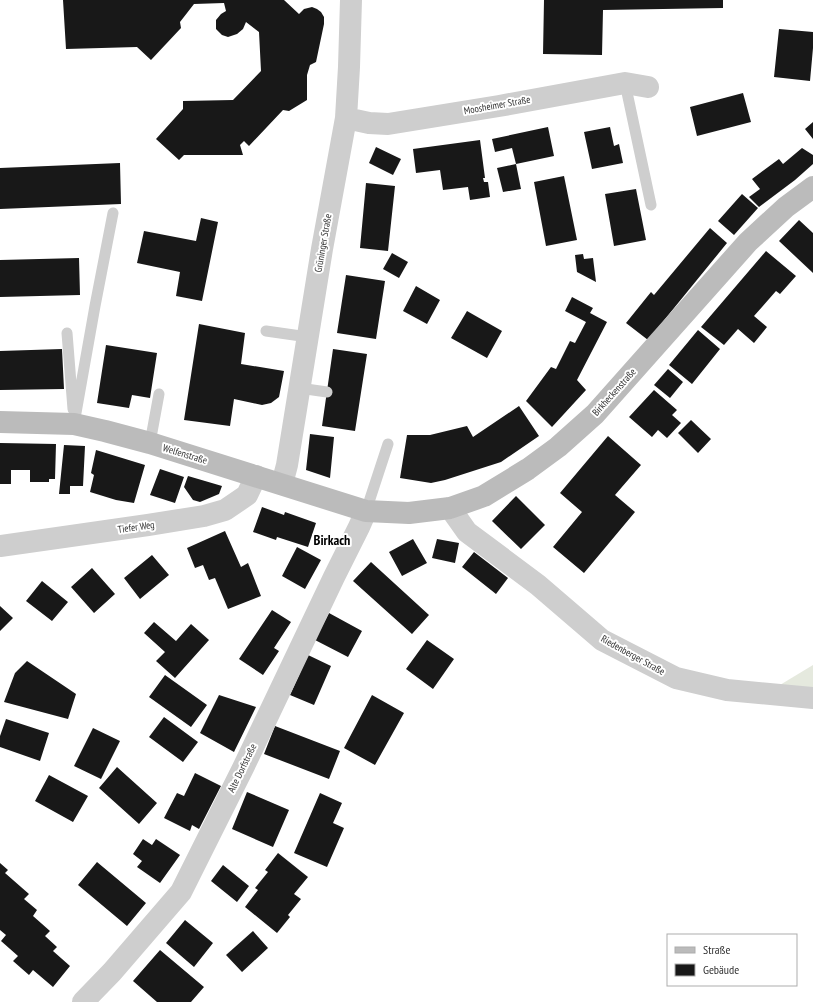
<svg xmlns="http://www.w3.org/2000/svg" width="813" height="1002" font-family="'PT Sans Narrow',sans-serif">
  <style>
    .green { fill: #e5e9de }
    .building { fill: #181818 }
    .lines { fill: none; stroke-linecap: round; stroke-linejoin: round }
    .lane { stroke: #cecece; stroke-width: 11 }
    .street { stroke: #cecece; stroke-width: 22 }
    .secondary { stroke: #bbb; stroke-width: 22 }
    .labels { text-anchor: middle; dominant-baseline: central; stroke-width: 4; stroke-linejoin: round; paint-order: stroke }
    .street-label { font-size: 10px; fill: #313131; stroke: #fff }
    .district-label { font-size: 14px; font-weight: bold; fill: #000; stroke: #fff }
  </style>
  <rect width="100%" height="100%" fill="#fff"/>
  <path class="green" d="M813 665V689L775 688Z"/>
  <path class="building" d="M63 0H284L299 14 304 9 312 7 317 9 321 12 324 17V24L316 62 310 65 307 75V100L289 111 283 110 249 146 244 141 240 145 243 155H184L179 160 156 139 183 109V101L233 100 261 71 259 32 246 22 243 29 237 34 228 37 222 35 216 29V20L221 14 226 11 224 3 194 4 180 22 181 28 151 60 137 47 66 49Z
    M544 0H723V8L603 10 602 55 543 54Z
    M779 29 813 32V48L810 81 774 77Z
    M743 93 751 122 697 136 690 107Z
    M813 122V139L805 129Z
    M548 127 554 156 516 164 512 148 495 152 492 139Z
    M610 127 614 146 619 144 623 163 592 169 584 132Z
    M480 140 485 178H483L484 182H488L490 197 470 200 468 187 443 190 440 170 416 173 413 149Z
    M376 147 401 159 393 175 369 163Z
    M802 148 813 155V164L795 180 759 207 749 197 760 189 752 179 779 159 783 164Z
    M120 163 121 204 0 209V168Z
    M516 164 521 189 503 192 497 168Z
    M564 176 577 240 546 246 534 182Z
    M366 183 395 186 388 251 360 248Z
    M636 189 646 240 614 246 605 194Z
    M742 194 758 208 734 235 718 221Z
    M201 218 218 222 202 301 176 296 180 272 137 263 144 231 196 241Z
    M799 220 813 233V273L779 241Z
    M710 228 727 243 648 340 626 323 651 292 654 295Z
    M766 251 796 276 780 294 776 291 754 316 767 327 754 343 738 329 724 345 701 327Z
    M392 253 408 262 399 278 383 269Z
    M583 254 584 259 593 258 596 282 577 272 575 255Z
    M79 258 80 295 0 297V260Z
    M346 275 385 281 376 339 337 333Z
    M416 286 440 300 427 324 403 311Z
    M572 297 593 308 590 313 607 322 577 380 586 390 552 427 526 401 551 367 556 369 570 341 575 343 586 322 565 311Z
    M467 311 502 331 487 358 451 338Z
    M199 324 245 333 241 364 284 371 279 397 271 403 262 405 234 399 230 426 184 420Z
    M698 330 720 349 692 384 669 365Z
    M106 345 157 353 150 398 132 395 129 408 97 403Z
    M62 349 64 389 0 390V351Z
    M333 349 367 354 355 431 322 426Z
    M668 369 683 382 670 398 654 385Z
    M654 390 677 410 672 415 681 423 667 438 658 430 652 437 629 417Z
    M519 406 539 436 501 462 445 480 431 483 400 478 407 435H430L467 426 473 437Z
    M691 420 711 439 698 453 678 433Z
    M310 434 334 437 330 478 306 470Z
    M608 436 641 465 615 495 635 512 584 573 553 547 582 512 560 493Z
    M0 443 56 444 55 479H49V482H30V470H11V484H0Z
    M64 445 85 446 83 486H70V494H59Z
    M96 450 145 465 134 503 116 500 90 492 94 475 91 473Z
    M160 469 184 477 175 503 150 495Z
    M188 476 222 486 219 494 200 502 193 500 184 487Z
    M516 496 545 525 521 549 492 521Z
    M262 507 284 515 285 512 316 523 308 547 277 537 276 540 253 532Z
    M225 531 241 567 248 563 261 596 228 609 215 578 209 580 203 565 195 568 187 548Z
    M413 539 427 563 402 576 389 552Z
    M437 539 459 543 455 563 432 558Z
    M297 547 321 560 305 589 282 576Z
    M474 552 508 578 496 594 462 567Z
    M152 555 169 575 140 599 124 578Z
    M371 562 429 615 412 634 353 581Z
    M92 568 115 594 94 613 71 587Z
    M42 581 68 602 52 621 26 601Z
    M0 606 13 618 0 631Z
    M272 610 291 622 274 648 279 651 263 675 239 659Z
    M329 613 362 631 348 657 315 640Z
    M154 622 176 641 191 624 209 640 175 678 156 661 165 652 144 633Z
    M427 640 454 659 433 689 406 669Z
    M308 655 331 666 314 705 290 695Z
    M27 661 76 694 68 719 4 702 15 673Z
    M165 675 207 705 191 727 149 697Z
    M219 695 256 707 234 752 200 733Z
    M372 695 404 713 375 765 344 748Z
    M164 717 198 742 183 762 149 737Z
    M6 719 49 733 40 761 0 747V736Z
    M275 726 340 751 329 779 264 754Z
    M93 728 120 741 101 779 74 766Z
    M117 767 157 803 139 824 99 788Z
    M195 773 221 786 199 829 192 825 190 831 164 818 177 793 184 796Z
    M49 775 88 796 73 822 35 801Z
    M247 792 289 810 273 847 232 829Z
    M320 793 342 803 333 823 344 828 327 867 294 853Z
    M143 839 152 845 156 839 180 855 160 883 137 867 142 861 133 854Z
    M278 853 308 877 294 894 301 899 288 915 290 917 277 933 245 907 258 890 255 888 268 872 265 870Z
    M97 862 146 903 127 926 78 885Z
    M0 863 8 870 5 873 29 894 24 899 37 910 33 916 50 931 45 936 57 947 53 951 70 966 53 987 33 970 29 975 13 961 18 956 1 941 6 935 0 930Z
    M223 865 249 886 237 902 211 881Z
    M185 920 213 943 194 967 166 943Z
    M253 931 268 948 242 972 226 955Z
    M160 950 204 987 191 1002H157L133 981Z"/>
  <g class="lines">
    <path class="lane" d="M625 83 651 205
      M266 331 308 337
      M67 333 73 409
      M299 388 327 392
      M74 424 95 306 113 213
      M150 443 159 394
      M366 511 388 444"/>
    <path class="street" d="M346 118 369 123 388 124 499 106 625 83 648 87
      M282 484 287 465 322 249 346 118 349 67 351 0
      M450 508 467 532 538 585 602 640 676 678 727 690 813 698
      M0 546 148 525 204 516 225 510 247 495 256 476
      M83 1002 112 972 181 892 244 766 334 577 359 527 366 511"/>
    <path class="secondary" d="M0 422 74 424 105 431 150 443 366 511 409 513 450 508 484 496 528 469 558 447 595 414 748 242 786 207 813 187"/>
  </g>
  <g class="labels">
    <g class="street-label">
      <text transform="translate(497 105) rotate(-10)">Moosheimer Straße</text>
      <text transform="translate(323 243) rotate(-80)">Grüninger Straße</text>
      <text transform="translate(614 392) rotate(-48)">Birkheckenstraße</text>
      <text transform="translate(185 454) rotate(17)">Welfenstraße</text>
      <text transform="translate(136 527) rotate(-8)">Tiefer Weg</text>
      <text transform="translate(633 655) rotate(29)">Riedenberger Straße</text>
      <text transform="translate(242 768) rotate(-64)">Alte Dorfstraße</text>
    </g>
    <g class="district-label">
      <text x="332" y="540">Birkach</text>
    </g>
  </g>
  <rect x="667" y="934" width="130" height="52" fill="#ffffff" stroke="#adadad"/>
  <rect x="675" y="947" width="20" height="6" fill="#bbbbbb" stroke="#adadad"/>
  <text x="703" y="954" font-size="12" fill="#313131">Straße</text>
  <rect x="675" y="964" width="20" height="12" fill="#181818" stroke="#adadad"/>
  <text x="703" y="974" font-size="12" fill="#313131">Gebäude</text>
</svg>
